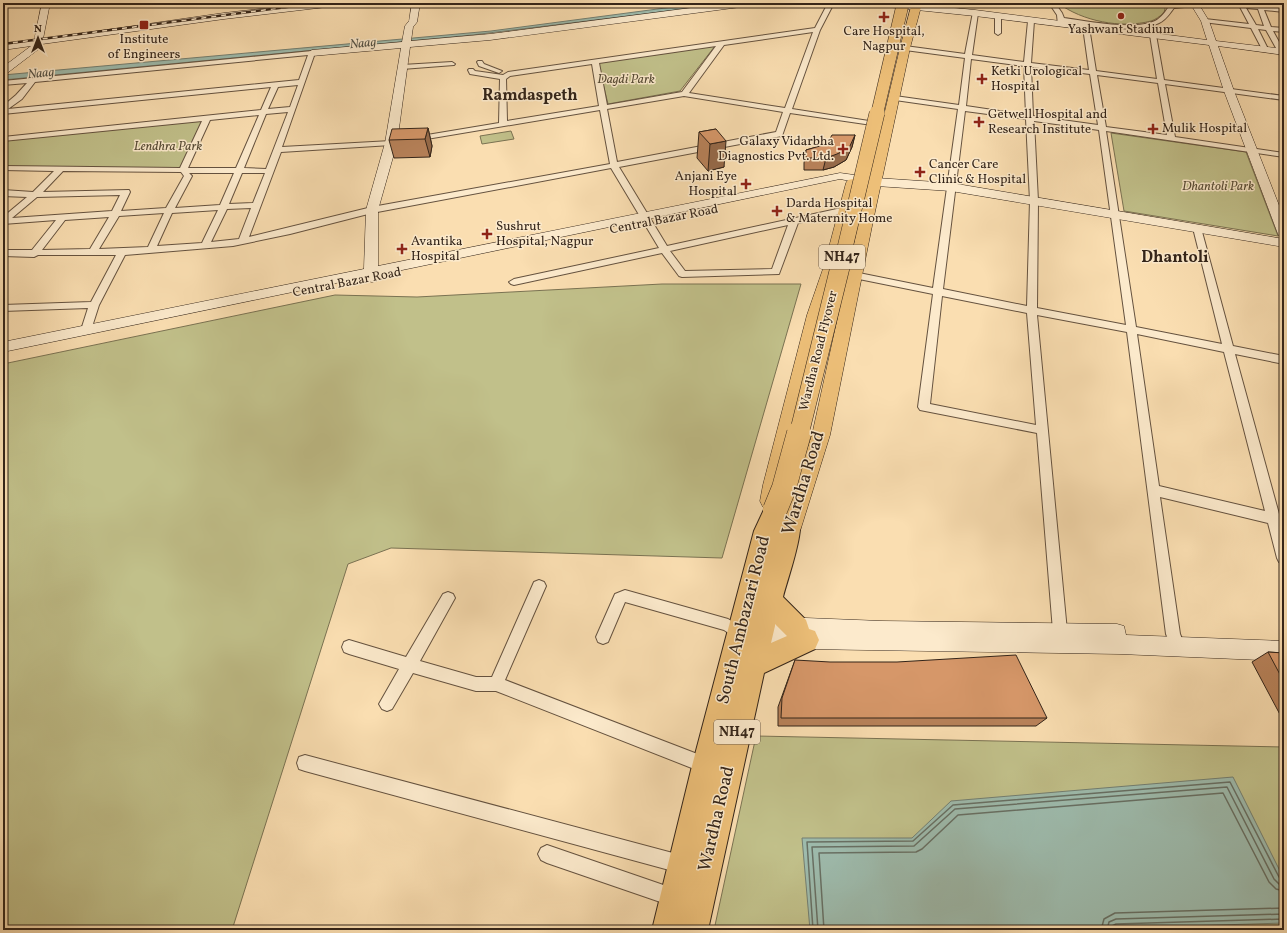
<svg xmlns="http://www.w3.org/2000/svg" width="1287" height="933" font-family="Vollkorn,serif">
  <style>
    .green { fill: #c1c08a; stroke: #7a7252 }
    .water { fill: #9ebcae; stroke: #737f72 }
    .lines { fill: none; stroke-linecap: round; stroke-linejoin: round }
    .shore { stroke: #687064; stroke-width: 1.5 }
    .street-casing { stroke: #65523f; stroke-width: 2 }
    .secondary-casing { stroke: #332419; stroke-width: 1 }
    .primary-casing { stroke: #332419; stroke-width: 1 }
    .highway-casing { stroke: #332419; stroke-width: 2 }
    .street { fill: #fceacc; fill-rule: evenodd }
    .secondary { fill: #fceacc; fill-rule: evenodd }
    .primary { fill: #edbf78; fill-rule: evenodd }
    .highway { fill: #edbf78; fill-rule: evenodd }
    .rail-casing { stroke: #332419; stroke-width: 2.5 }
    .rail { stroke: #fceacc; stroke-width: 1.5; stroke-dasharray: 5; stroke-linecap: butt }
    .highway-bridge-far3-casing { stroke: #332419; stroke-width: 13; stroke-linecap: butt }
    .highway-bridge-far2-casing { stroke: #332419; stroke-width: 16; stroke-linecap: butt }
    .highway-bridge-far1-casing { stroke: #332419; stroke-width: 20; stroke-linecap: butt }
    .highway-bridge-casing { stroke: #332419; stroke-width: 25; stroke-linecap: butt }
    .highway-bridge-far3 { stroke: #edbf78; stroke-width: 12 }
    .highway-bridge-far2 { stroke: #edbf78; stroke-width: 15 }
    .highway-bridge-far1 { stroke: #edbf78; stroke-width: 19 }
    .highway-bridge { stroke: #edbf78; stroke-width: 24 }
    .wall { fill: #b8825a; stroke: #332419 }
    .shaded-wall { fill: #966a4a; stroke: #332419 }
    .building { fill: #d69769; stroke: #332419 }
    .poi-dot { fill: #8f2418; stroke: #fceacc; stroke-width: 1.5 }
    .labels { text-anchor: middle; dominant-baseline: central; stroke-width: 3; stroke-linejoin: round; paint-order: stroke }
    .far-poi-label { font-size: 13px; fill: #332419; stroke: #fceacc; text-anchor: start }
    .far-water-label { font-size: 13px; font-style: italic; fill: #535246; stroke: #fceacc }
    .far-park-label { font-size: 13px; font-style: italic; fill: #564b35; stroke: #fceacc }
    .far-street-label { font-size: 13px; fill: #332419; stroke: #fceacc }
    .shield { fill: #fceacc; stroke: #6f5f4f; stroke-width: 1 }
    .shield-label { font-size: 14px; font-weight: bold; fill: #332419 }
    .far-district-label { font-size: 16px; font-weight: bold; fill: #332419; stroke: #fceacc }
    .near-street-label { font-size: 18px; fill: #332419; stroke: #fceacc }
  </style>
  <rect width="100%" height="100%" fill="#fadeb1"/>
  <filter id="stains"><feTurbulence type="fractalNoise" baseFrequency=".005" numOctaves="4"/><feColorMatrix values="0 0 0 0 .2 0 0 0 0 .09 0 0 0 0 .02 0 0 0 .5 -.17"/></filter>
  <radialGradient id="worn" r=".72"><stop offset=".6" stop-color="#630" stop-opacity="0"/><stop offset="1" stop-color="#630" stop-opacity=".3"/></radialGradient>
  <path class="green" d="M1058 3H1166V4L1164 13C1160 16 1155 20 1151 21 1121 29 1082 21 1058 3Z
    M715 46 680 91 608 104 598 63Z
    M206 119 183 170 3 168V140Z
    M511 131 514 139 482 144 480 136Z
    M1111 133 1246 152 1278 236 1124 211Z
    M662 284H801L722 558 391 548 348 564 232 930H3V364L335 295 417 297Z
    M756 736 1284 747V930H714Z"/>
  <path class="water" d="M703 3H734L472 35 3 80V75L491 31Z
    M1233 777 1284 879V923L1053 930H810L802 838H912L951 801Z"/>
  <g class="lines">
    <path class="shore" d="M813 930 807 842 913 841 953 805 1230 782 1279 877 1284 879
      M818 930 812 847 914 846 955 809 1227 787 1274 879 1279 884H1284
      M824 930 819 853 916 852 922 849 958 815 1223 793 1269 882 1276 889 1284 891
      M1101 930 1104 919 1115 913 1284 908
      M1107 930 1109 922 1116 919 1284 914
      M1112 930V926L1116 924 1284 919"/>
    <defs>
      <path id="street" d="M828 3H834L820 30 792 109 869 121H872V125L790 113 782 136 619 167 667 246 846 207 849 208 850 210 849 212 798 223 779 274 682 277 679 276 662 253 514 285 511 284 509 282 514 279 659 248 611 168 372 213 290 234 233 246 125 255 99 305 91 330 86 333 81 330 88 308 3 311V305L91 302 116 255H38L34 257 3 256V250H32L56 220 3 224V217L27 197 3 196V190L33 192 54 171 3 170V166L180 168 202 121 3 141V137L261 110 271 87 3 114V106L16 95 27 83 3 85V81L312 51 315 53 282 147 391 141 499 123 500 79 470 74 468 70 469 69H473L475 71 503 75 508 72 815 28ZM813 32 785 108 689 93 724 45ZM716 46 682 92 607 105 599 63ZM308 55 299 80 8 109 22 99 35 82ZM592 64 599 106 507 121 506 79 510 76ZM298 85 290 107 268 109 278 87ZM684 96 783 112 776 132 617 162 607 109ZM600 110 610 164 372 207 249 237 281 152 391 145ZM288 112 266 169 244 168 266 114ZM259 115 236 168H188L210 120ZM63 171 181 172 184 176 166 208 121 211 130 192 129 190 43 192ZM189 173H234L220 205 175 208 192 176ZM242 173H265L253 203 229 204ZM120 195 112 211 12 218 37 197ZM251 208 239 239 211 242 227 209ZM218 210 202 243 157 246 172 213ZM164 213 148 247 99 249 119 216ZM109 217 90 249 42 250 65 220ZM788 225 772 269 685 271 670 251Z
        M1049 3H1055L1062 13 1064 18C1087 21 1134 31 1155 21 1161 18 1166 11 1170 5L1186 3 1198 4 1195 6 1174 8C1170 13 1166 20 1159 23 1134 35 1091 25 1064 22L1062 25H1058L1057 15Z
        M1218 3H1242L1284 8V12L1264 10 1271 27 1284 28V32L1273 31 1284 51V59L1281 57 1266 30 1258 29 1268 49 1265 51 1262 49 1251 28 1203 22V20L1205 19 1249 24 1240 7 1221 5ZM1246 8 1258 9 1264 26 1256 25Z
        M973 12 978 13 972 55 1024 62 1028 21 1031 19 1034 21 1031 63 1089 70 1083 27 1086 25 1089 27 1096 71 1157 79 1150 35 1153 33 1156 35 1164 80 1284 96V100L1165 84 1175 137 1284 153V157L1106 131 1136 327 1222 344 1193 228 1197 225 1201 228 1233 346 1284 356V364L1235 354 1279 514 1284 516V526H1282L1284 534V564L1279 562 1277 558 1268 523 1160 497 1180 634 1185 646 1183 651 1178 653 1173 651 1166 634 1127 332 1037 315 1067 631 1065 636 1060 638 1055 636 1053 631 1037 433 920 410 918 407 933 294 854 278 849 275 854 272 933 288 958 109 895 100 891 98 895 96 959 105 965 58 905 50 902 48 905 46 965 54ZM971 59 1024 66 1026 115 966 106ZM1031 67 1090 74 1098 125 1033 116ZM1097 75 1158 83 1167 135 1106 127ZM965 111 1026 119 1030 201 1027 306 943 289ZM1034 121 1099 130 1126 325 1037 308 1038 201ZM942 296 1027 313 1036 425 930 404ZM1137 334 1224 352 1265 511 1159 486Z
        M998 14 1001 16V33L998 35 995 33V16Z
        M478 61H482L484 64 502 71 499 73 479 66 477 62Z
        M452 62 455 64 454 65 402 69 399 67 402 65Z
        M539 580 544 582 546 586 505 680 713 760 715 766 713 772 707 774 496 691H476L413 673 392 709 387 711 382 709 379 704 399 669 349 654 344 652 342 647 344 642 349 640 406 657 443 594 448 592 453 594 455 598 420 661 476 677H492L534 582Z
        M625 590 728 619 745 629 747 634 745 639 740 641 724 630 625 602 608 642 603 644 598 642 596 637 615 594Z
        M305 755 684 856 690 859 693 865 690 871 684 874 305 771 299 769 297 763 299 757Z
        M547 845 675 889 681 892 684 898 681 904 675 907 547 863 541 860 538 854 541 848Z"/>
      <path id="secondary" d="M42 3H50L43 39 224 13 313 3H339L335 6 224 19 42 44 40 48 6 74 3 75V67L31 46 3 50V44L34 40Z
        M412 3H420L417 22 413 27 411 41 490 34 729 3H752L748 6 490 40 410 47 397 143 378 210V266L840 173 876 178 951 183 1284 239V247L951 191 876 186 840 179 378 275 379 278 377 281 372 282 367 281 365 277 3 352V342L364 269 366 210 385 143 401 48 312 56 307 53 312 50 402 42 405 26 409 21Z
        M874 3H903L975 10 1207 40 1201 21 1190 3H1198L1209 21 1216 41 1284 49V55L1218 46 1234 91 1284 218V238L1280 237 1278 234 1224 91 1209 45 975 16 878 6Z
        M753 616 882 621 1117 624 1124 626 1126 635 1284 641V661L1120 654 806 649 749 645 742 643 739 636 742 629 745 628 743 625 746 618Z"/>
      <path id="primary" d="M912 3H922L910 48 873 221 830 435 801 528 798 534 791 537 784 534 781 528 812 435 859 221 900 48Z
        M853 179 858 180 860 183 838 266 823 315 780 501 777 507 770 509 763 507 760 501 763 485 807 315 824 266 846 183 848 180Z"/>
      <path id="highway" d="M789 498 797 500C809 523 789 573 783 597L806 620 809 629 815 631 819 640 815 649 764 673 708 930H652L692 766 754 531 767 503 775 500 780 502 781 500ZM775 624 787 636 771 643 775 626Z"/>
    </defs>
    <use href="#street" class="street-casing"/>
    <use href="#secondary" class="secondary-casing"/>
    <use href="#primary" class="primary-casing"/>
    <use href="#highway" class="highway-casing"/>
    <use href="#street" class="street"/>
    <use href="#secondary" class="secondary"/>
    <use href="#primary" class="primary"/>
    <use href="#highway" class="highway"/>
    <defs>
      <path id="rail" d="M1266 3 1284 5
        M3 44 318 3"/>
    </defs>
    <use href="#rail" class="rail-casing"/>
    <use href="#rail" class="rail"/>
    <defs>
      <path id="highway-bridge-far3" d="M877 114 903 3"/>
      <path id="highway-bridge-far2" d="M843 256 877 113"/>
      <path id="highway-bridge-far1" d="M799 434 843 255"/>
      <path id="highway-bridge" d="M775 510 784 488 799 433"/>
    </defs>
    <use href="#highway-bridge-far3" class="highway-bridge-far3-casing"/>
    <use href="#highway-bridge-far2" class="highway-bridge-far2-casing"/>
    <use href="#highway-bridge-far1" class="highway-bridge-far1-casing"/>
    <use href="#highway-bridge" class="highway-bridge-casing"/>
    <use href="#highway-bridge-far3" class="highway-bridge-far3"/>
    <use href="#highway-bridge-far2" class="highway-bridge-far2"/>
    <use href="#highway-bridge-far1" class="highway-bridge-far1"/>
    <use href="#highway-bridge" class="highway-bridge"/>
  </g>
  <path class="wall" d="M428 128 432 146 430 157 394 158 389 140Z
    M716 129 724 167 708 171 697 158 699 132Z
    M855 135 852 147 846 160 834 167 823 170H804V163L806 150 827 144Z
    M1268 652 1284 653V722L1252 662Z
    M795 660 1047 718 1036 726H778V707Z"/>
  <path class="shaded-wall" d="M428 128 432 146 430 157 425 139Z
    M855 135 852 147 846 160 834 167 823 170 826 158Z
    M726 141 724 167 708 171 710 144Z"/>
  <path class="building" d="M428 128 425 139 389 140 392 129Z
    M716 129 726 141 710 144 699 132Z
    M832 135H855L849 148 837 154 826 158H806V150L827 144Z
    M1268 652 1284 653V682Z
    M1016 655 1047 718H781L782 698 795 660 830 662H897Z"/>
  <g class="poi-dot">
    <circle cx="1121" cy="16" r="4"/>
    <path d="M882 11h4v4h4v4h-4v4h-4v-4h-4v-4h4z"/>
    <rect x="139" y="20" width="10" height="10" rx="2"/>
    <path d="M980 73h4v4h4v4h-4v4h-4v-4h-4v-4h4z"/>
    <path d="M977 116h4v4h4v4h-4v4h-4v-4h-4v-4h4z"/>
    <path d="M1151 123h4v4h4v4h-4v4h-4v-4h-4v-4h4z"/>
    <path d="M841 143h4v4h4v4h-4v4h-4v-4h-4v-4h4z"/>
    <path d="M918 166h4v4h4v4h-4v4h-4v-4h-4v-4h4z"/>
    <path d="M744 178h4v4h4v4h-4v4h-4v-4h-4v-4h4z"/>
    <path d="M775 205h4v4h4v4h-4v4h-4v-4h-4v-4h4z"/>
    <path d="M485 228h4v4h4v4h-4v4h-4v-4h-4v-4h4z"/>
    <path d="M400 243h4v4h4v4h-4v4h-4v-4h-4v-4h4z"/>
  </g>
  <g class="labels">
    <g class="far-poi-label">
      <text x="1121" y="30" text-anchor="middle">Yashwant Stadium</text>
      <text x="884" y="32" text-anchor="middle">Care Hospital,<tspan x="884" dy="15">Nagpur</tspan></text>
      <text x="144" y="40" text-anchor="middle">Institute<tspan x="144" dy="15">of Engineers</tspan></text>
      <text x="991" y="72">Ketki Urological<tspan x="991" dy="15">Hospital</tspan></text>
      <text x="988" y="115">Getwell Hospital and<tspan x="988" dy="15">Research Institute</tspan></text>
      <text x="1162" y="129">Mulik Hospital</text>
      <text x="834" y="142" text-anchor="end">Galaxy Vidarbha<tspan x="834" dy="15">Diagnostics Pvt. Ltd.</tspan></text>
      <text x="929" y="165">Cancer Care<tspan x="929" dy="15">Clinic &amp; Hospital</tspan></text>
      <text x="737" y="177" text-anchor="end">Anjani Eye<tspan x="737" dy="15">Hospital</tspan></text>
      <text x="786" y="204">Darda Hospital<tspan x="786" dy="15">&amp; Maternity Home</tspan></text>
      <text x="496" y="227">Sushrut<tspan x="496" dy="15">Hospital, Nagpur</tspan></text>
      <text x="411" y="242">Avantika<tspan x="411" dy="15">Hospital</tspan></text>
    </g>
    <g class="far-water-label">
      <text transform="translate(363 44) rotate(-5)">Naag</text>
      <text transform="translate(41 74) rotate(-5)">Naag</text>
    </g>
    <g class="far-park-label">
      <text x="626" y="80">Dagdi Park</text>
      <text x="168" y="147">Lendhra Park</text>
      <text x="1218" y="187">Dhantoli Park</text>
    </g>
    <g class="far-street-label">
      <text transform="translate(664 220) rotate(-11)">Central Bazar Road</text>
      <text transform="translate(347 283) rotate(-11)">Central Bazar Road</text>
      <text transform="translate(819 351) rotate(-76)">Wardha Road Flyover</text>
    </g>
    <g class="shield">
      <rect x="819" y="245" width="46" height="24" rx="3"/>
      <rect x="714" y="720" width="46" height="24" rx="3"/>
    </g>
    <g class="shield-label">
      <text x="842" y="257">NH47</text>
      <text x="737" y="732">NH47</text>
    </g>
    <g class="far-district-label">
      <text x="530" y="96">Ramdaspeth</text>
      <text x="1175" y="258">Dhantoli</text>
    </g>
    <g class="near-street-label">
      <text transform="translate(804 483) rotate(-73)">Wardha Road</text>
      <text transform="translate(744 620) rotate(-76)">South Ambazari Road</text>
      <text transform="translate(717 819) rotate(-77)">Wardha Road</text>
    </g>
  </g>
  <rect width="1287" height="933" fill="none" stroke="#fadeb1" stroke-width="16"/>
  <rect x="4" y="4" width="1279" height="925" fill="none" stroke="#332419" stroke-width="2"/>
  <rect x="8" y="8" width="1271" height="917" fill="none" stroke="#332419"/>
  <g transform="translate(38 38)" stroke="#fceacc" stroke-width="3" paint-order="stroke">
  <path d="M0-3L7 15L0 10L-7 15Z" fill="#332419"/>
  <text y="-6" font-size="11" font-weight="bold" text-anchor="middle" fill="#332419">N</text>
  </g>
  <rect width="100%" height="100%" filter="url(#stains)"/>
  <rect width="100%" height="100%" fill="url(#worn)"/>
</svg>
